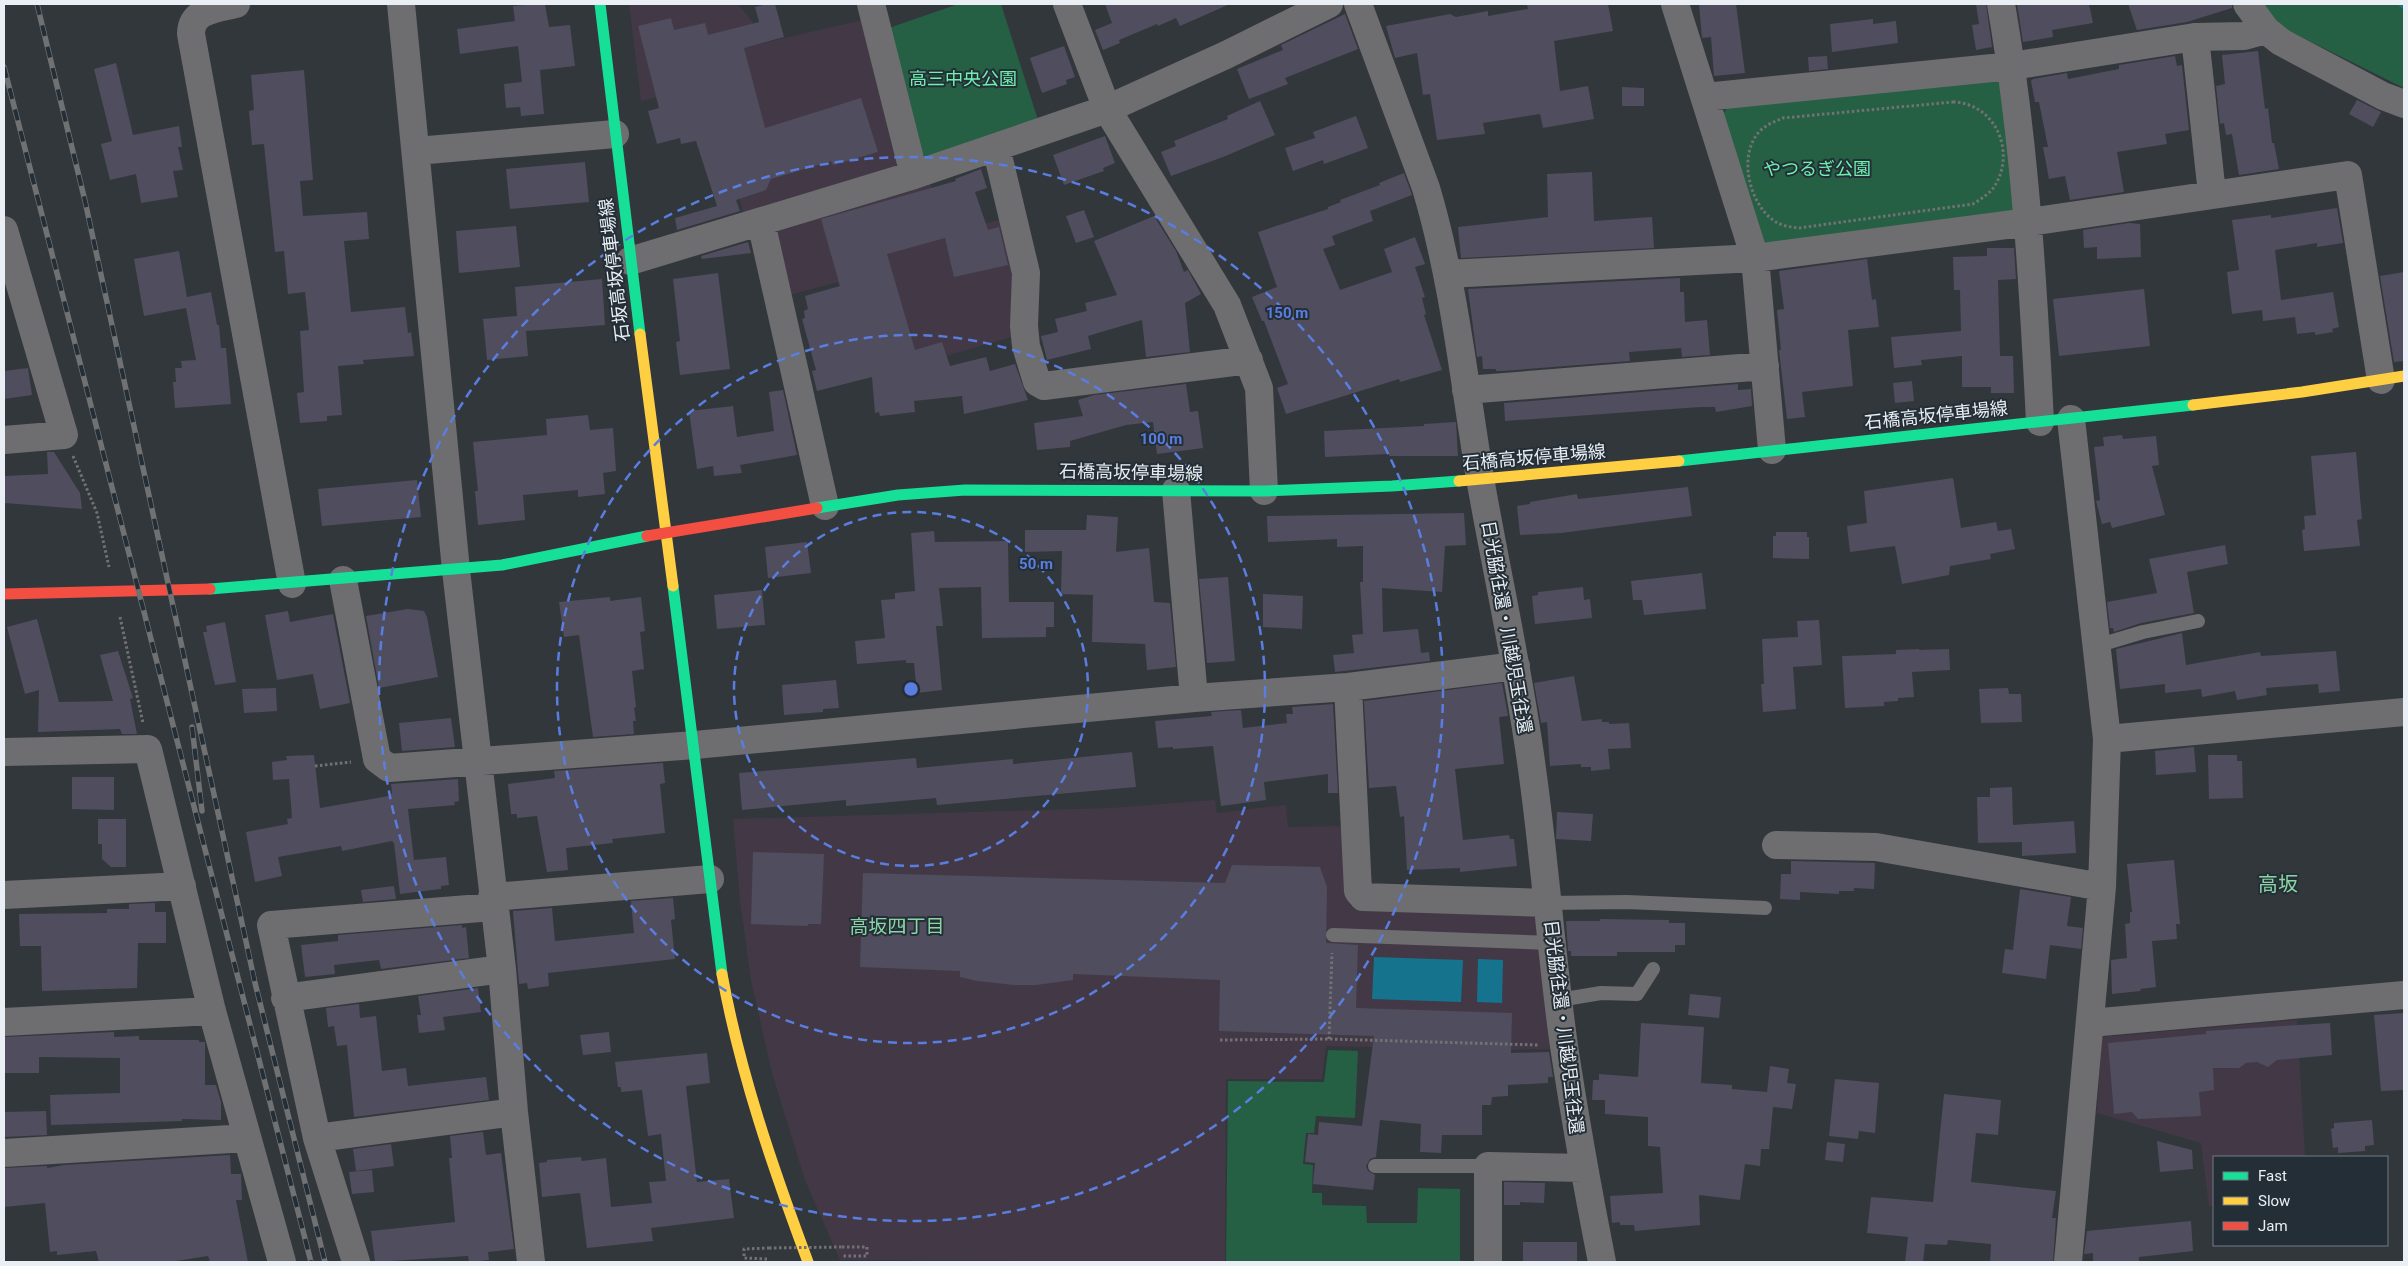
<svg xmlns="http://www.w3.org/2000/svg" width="2408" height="1266" font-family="Roboto,'Noto Sans JP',sans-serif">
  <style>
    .education { fill: #433946 }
    .green { fill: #255f44 }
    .water { fill: #16738e }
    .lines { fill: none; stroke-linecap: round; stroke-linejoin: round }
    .stream { stroke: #16738e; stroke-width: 7 }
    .building { fill: #504d5e }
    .path { stroke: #727274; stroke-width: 3; stroke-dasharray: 2.5 2.5; stroke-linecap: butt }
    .lane { stroke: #6e6d6f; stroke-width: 14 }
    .street { stroke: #6e6d6f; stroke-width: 28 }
    .fast { stroke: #16e098; stroke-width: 11 }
    .slow { stroke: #ffcf43; stroke-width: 11 }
    .jam { stroke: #f24e42; stroke-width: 11 }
    .rail-casing { stroke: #6f7173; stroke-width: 5.5 }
    .rail { stroke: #242e36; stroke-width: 4; stroke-dasharray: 11; stroke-linecap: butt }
    .path-bridge { stroke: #727274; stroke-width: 3; stroke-dasharray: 2.5 2.5; stroke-linecap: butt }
    .ring { fill: none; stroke: #5a7ee0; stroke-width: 2.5; stroke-dasharray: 9 6 }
    .labels { text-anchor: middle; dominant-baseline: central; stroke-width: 4; stroke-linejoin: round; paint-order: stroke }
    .park-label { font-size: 18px; fill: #6ef1af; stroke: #242e36 }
    .street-label { font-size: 18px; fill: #e9eff4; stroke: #242e36 }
    .neighbourhood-label { font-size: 19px; fill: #8bd4a4; stroke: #242e36 }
    .quarter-label { font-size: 20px; fill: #8bd4a4; stroke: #242e36 }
    .centre { fill: #5a7ee0; stroke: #242e36; stroke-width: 2.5 }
    .ring-label { font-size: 15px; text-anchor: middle; font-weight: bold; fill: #5a7ee0; stroke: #242e36; stroke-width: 4; stroke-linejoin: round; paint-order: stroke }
  </style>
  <rect width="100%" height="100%" fill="#32373c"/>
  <path class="education" d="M629 4H738L752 21 759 44 863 20 898 158 895 168 744 216 711 84 641 101Z
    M930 183 944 233 1004 219 1016 273 1015 336 866 379 838 282 786 296 772 242 780 227Z
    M1215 800 1217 813 1286 805 1288 827 1348 826 1350 906 1527 909 1538 918 1553 1049 1496 1050 1326 1046 1322 1079H1226L1225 1262 840 1260 805 1180 772 1073 751 980 740 900 733 819 1111 808Z
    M2297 1020 2305 1157H2214V1206H2209L2201 1143 2097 1113 2102 1037Z"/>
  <path class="green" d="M958 4H1001L1038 120 929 159 920 153 889 28Z
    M2263 4H2404V88L2277 25Z
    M1996 80 2005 89 2018 206 2011 214 1772 246 1761 240 1722 116 1729 105Z
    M1328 1050 1358 1051 1355 1118 1316 1116 1314 1133H1306L1303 1164 1313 1165 1312 1193H1322V1205L1366 1206 1367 1223H1417L1418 1188 1460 1189V1262H1226L1228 1081 1324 1082Z"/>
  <path class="water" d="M1374 957 1463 960 1461 1002 1372 999Z
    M1478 959 1503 960 1502 1003 1477 1002Z"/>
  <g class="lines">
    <path class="stream" d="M2402 4 2404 5"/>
  </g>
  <path class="building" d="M535 4H545L549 27 570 25 575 66 540 70 544 114 521 116 520 107 506 108 504 84 522 82 518 46 460 54 457 29 515 21 513 6Z
    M767 4H775L784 37 744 48 765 128 861 98 878 152 833 165 831 161 771 179 766 190 736 200 740 211 677 230 675 218 717 206 696 141 681 144 680 138 657 144 648 111 659 108 638 26 671 18 674 30 705 23 708 35 759 22 755 7Z
    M1105 4H1230L1180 26 1176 18 1158 26 1157 24 1119 40 1120 43 1103 50 1095 30 1112 23Z
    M1527 4H1608L1613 31 1554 41 1560 91 1588 86 1594 119 1543 128 1540 114 1483 123 1485 134 1437 140 1430 94 1423 95 1417 53 1395 58 1386 26 1450 14 1456 17 1488 11V16L1528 9Z
    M1699 4H1736L1745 73 1714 76 1711 37 1702 38Z
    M1976 4H1986L1992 47 1976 50 1972 25 1979 24Z
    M2017 4H2089L2093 23 2052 30 2053 37 2023 42Z
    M2128 4H2232V8L2187 22 2137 30Z
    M1345 14 1358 49 1285 78 1288 84 1249 99 1237 69 1283 50 1281 45Z
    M1873 19V24L1896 21 1898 43 1832 52 1830 24Z
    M1064 46 1075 77 1066 80 1067 84 1042 93 1030 58Z
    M2258 51 2265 109 2268 108 2272 143H2274L2279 169 2239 175 2232 134 2226 135 2224 123 2220 124 2216 86 2225 84 2222 55Z
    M1827 56 1828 69 1809 71 1808 57Z
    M2175 56 2177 66 2182 65 2189 130 2165 134 2167 144 2117 152 2124 192 2070 200 2065 176 2049 179 2043 147H2048L2039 102H2035L2031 81 2033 79 2067 73 2068 79 2119 69V65Z
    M116 63 133 135 179 126 182 147H178L183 170 173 171 178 197 141 203 136 174 110 180 101 144 112 141 94 69Z
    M304 70 313 180 300 181 303 216 367 212 369 239 344 241 351 312 405 307 408 333 411 332 414 356 363 360 364 364 338 366 342 415 327 416V421L300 423 297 393 304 392 300 331 309 330 305 292 288 294 284 251 275 252 264 144 252 145 249 111 254 110 251 75Z
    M1622 87 1644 88V106H1622Z
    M2357 100 2381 112 2373 127 2349 114Z
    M1260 101 1275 135 1223 157 1171 176 1161 152 1176 146 1174 141 1228 119 1227 116Z
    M1356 116 1368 148 1324 164 1323 160 1293 171 1285 148 1315 138 1313 132Z
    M1105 136 1115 163 1103 168 1104 171 1064 185 1053 155Z
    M585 162 589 202 510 209 506 169Z
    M981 169 987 188 975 192 988 230 999 227 1008 265 954 277 945 238 887 254 915 350 942 342 950 366 986 357 990 371 1015 364 1028 400 964 414 962 396 914 401 915 412 880 416 879 412 875 413 872 377 817 391 812 371 816 370 802 319 805 318 804 311 808 309 805 296 840 286 821 219 956 181 955 179Z
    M1592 172 1594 221 1652 217 1654 248 1461 258 1458 227 1548 217 1547 174Z
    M1404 173 1412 195 1370 211 1373 221 1332 236 1335 245 1323 249 1340 290 1392 272 1384 249 1415 237 1425 264 1415 267 1425 297 1422 298 1426 314 1424 315 1442 370 1400 382 1399 379 1286 414 1277 388 1288 384 1264 321H1262L1252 297 1277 287 1258 232 1328 209V207L1341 202 1340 200 1380 185 1379 183Z
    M2337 208 2343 243 2317 247V243L2275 250 2281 300 2333 292 2339 327 2332 329 2333 332 2315 335V332L2297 334 2295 317 2263 321 2262 310 2232 314 2227 272 2239 270 2232 220 2271 215V218Z
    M1084 210 1094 237 1076 243 1066 216Z
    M1154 216 1176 251 1184 272 1188 270 1201 294 1185 303 1190 352 1146 357 1142 320 1088 336 1091 349 1047 360 1041 336 1058 332 1055 319 1087 311 1085 303 1117 295 1094 241Z
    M2129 223 2140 224 2141 257 2097 259V247L2084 248 2083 230Z
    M516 226 520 267 459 273 456 231Z
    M748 242 751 253 702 259 701 256Z
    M1987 248H2014L2016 279 1998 280 2000 356H2013L2014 393H1991V387H1962V356L1921 360 1922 365 1894 368 1891 337 1961 331 1960 290H1954L1953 257 1987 256Z
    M179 251 187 297 211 292 217 325H219L221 348H226L231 404 175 408 173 382H176L175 368H182L181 361 196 360 186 308 144 316 134 259Z
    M1867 259 1872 300 1876 299 1879 327 1848 330 1853 386 1802 392 1805 417 1787 419 1779 350H1781L1777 310 1784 309 1779 271Z
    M2404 272V361L2394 362 2380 276Z
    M718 273 730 369 680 375 676 342 680 341 673 279Z
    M1680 278V292H1684L1685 322 1707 320 1710 355 1682 357 1681 348 1629 352 1630 361 1502 371H1496V369H1483L1482 356 1477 357 1468 289Z
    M602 279 605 325 526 331 528 356 487 360 483 319 517 316 515 287Z
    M2144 289 2150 346 2059 356 2053 299Z
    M28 368 32 395 4 399V371Z
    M1912 381 1914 401 1895 403 1893 383Z
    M1186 384 1190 412 1198 411 1203 448 1157 454 1153 422 1126 425 1070 441V447L1037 450 1034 423 1083 416 1078 400 1094 395Z
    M1738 384V390L1751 389 1752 406 1716 412 1715 407H1700L1505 421 1504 403Z
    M783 390 797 455 740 465 742 473 714 476 713 466 697 469 689 411 733 406 737 437 774 431 769 392Z
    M588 415 590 430 613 428 616 471 603 473 605 494 578 497V490L523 495 525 520 478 525 475 491H478L473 442 547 435 546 419Z
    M1456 422 1458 456H1389V454L1325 457 1324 431 1424 426V424Z
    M2122 435 2123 439 2156 436 2159 465 2152 466 2165 515 2112 528 2110 522 2102 524 2096 501 2100 500 2094 447 2104 446 2103 437Z
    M47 452H54L80 493 82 509 4 503V476L48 474Z
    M2356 452 2362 519 2357 520 2360 546 2304 551 2302 530 2305 529 2304 516 2316 515 2311 456Z
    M1953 478 1961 528 1996 522 1998 531 2011 529 2015 549 1990 554 1991 559 1950 566 1949 575 1902 584 1895 546 1850 552 1847 526 1867 523 1864 491Z
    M417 480 421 517 322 526 318 489Z
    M1688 487 1692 516 1561 533 1520 535 1517 506 1530 504V502L1577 494 1578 499Z
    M1464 513 1466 545 1445 546 1442 592 1382 588 1383 632 1418 629 1421 653 1429 652 1430 661 1335 672 1333 655 1354 653 1352 635 1363 634 1360 582H1363V546L1337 547V539L1268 542 1267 516Z
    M1087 515 1118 517 1116 552 1149 548 1154 602 1170 603 1176 667 1147 670 1145 644 1092 642 1093 595 1061 594 1062 551 1025 552V530H1086Z
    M934 531 935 542 1008 541 1009 602H1054V627H1046V637L982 638 981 587 939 588 943 626H936L942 690 917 693 914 663H906V660L857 664 855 641 885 638 881 600 895 599V593L915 591 911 533Z
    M1776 532H1807V537H1809V559L1773 558V536H1776Z
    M807 542 811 573 768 578 765 547Z
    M2225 545 2228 564 2187 572 2194 613 2141 623 2114 632 2113 628H2110L2107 602 2157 593 2149 559Z
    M1702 573 1706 609 1644 615 1642 600H1633L1631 581Z
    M1228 577 1235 661 1207 663 1199 579Z
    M1583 587 1584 600 1590 599 1592 618 1535 624 1532 596 1538 595V592Z
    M762 590 765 625 717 629 714 595Z
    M1263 594 1303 596 1302 629 1263 627Z
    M610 597V601L641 597 645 631 640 632 644 669 632 671 636 707 634 708 636 721H633L634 734 593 737 579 635 564 637 559 602Z
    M408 609 424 611 427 617 438 677 379 688 366 616Z
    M288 611 290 622 333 614 350 703 320 709 313 674 277 680 265 615Z
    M37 619 59 702 113 701 100 655 118 651 133 698 130 699 137 734H122L120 729 38 732 39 690 25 694 7 627Z
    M1819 620 1822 665 1793 667 1796 709 1763 712 1761 684H1764L1762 639 1798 637 1797 621Z
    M225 622 236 682 215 685 203 632H207L206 626Z
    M2182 633 2186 665 2260 652 2261 656 2336 651 2340 691 2319 693 2318 684 2266 688 2267 695 2237 700 2235 691 2202 697 2201 689 2165 693V684L2120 689 2116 649Z
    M1919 649V650L1949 649 1950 670 1912 672 1914 697 1898 698V701L1884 702V706L1845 708 1842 656 1896 654V650Z
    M1574 676 1582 721 1602 719V722H1609V724L1629 723 1631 748 1608 749 1610 769 1591 771V767H1581V764L1550 766 1547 722 1541 723 1534 683Z
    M836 680 839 708 823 709V712L784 715 782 685Z
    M1502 683 1508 716 1499 717 1504 764 1455 769 1463 840 1509 835 1510 839H1514L1517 866 1460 872V868L1407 870 1404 816 1400 817 1396 786 1369 788 1364 701Z
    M276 688 277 711 244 713 242 689Z
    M2008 688 2009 694H2021L2022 722 1981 723 1979 689Z
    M1333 704 1338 793H1328V774L1264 782 1266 800 1221 806 1213 746 1173 749V747L1158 748 1155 721 1212 716 1211 712 1241 710 1243 728 1287 723 1286 714H1293L1292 707Z
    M451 718 455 747 402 751 399 723Z
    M2194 747 2196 772 2156 775 2155 751Z
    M1132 752 1136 787 937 805 936 798 846 806V800L742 810 739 773 916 758 917 768 1013 759V764Z
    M314 755 320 808 389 796 392 793 391 784 458 779 459 801 454 802 455 805 408 809 414 860 446 857 449 885 441 886V889L400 894 394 843 392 841 342 851 341 846 278 857 282 876 255 882 246 832 288 824 287 819 292 818 289 779 273 780 272 762 287 760 286 756Z
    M2208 755H2237V761H2242L2243 798 2209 799Z
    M663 763 665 783 660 784 665 833 612 839 613 843 566 848 568 870 547 872 537 816 517 818V814H511L508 784 555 778 554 771Z
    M72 777H114V810L72 809Z
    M2012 787 2013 825 2074 821 2076 853 2022 856V842L1978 843 1977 797H1990V788Z
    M1557 812 1593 814 1591 841 1556 839Z
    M98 819H126V867H111L102 859V844H98Z
    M753 852 824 854 821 924H808V926L751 924Z
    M2174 860 2180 924H2176L2177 939 2152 941 2156 987 2140 989 2141 991 2112 994 2111 960 2127 958 2125 924 2130 923V912H2132L2127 864Z
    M1791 861 1875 863 1874 889 1854 888V891H1839V894L1800 892V900L1780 899 1781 874H1791Z
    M1232 865 1320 867 1327 887 1326 943 1358 945 1356 1008 1512 1013 1511 1053 1549 1052 1553 1077H1548V1083L1508 1085V1096L1492 1097 1491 1105H1482V1135H1442L1441 1153 1420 1152 1421 1124 1380 1120 1376 1157 1370 1159 1366 1166 1368 1171 1375 1175 1373 1190 1313 1184 1315 1163 1305 1162 1308 1134 1318 1135 1319 1122 1362 1126 1374 1036 1219 1031 1220 980 1073 974V980L1036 985H1014L977 981 960 977V971L860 967 863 873 1225 883Z
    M394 886 396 899 363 902 361 890Z
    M2020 889 2071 897 2067 926 2083 928 2081 949 2050 945 2046 979 2002 973 2005 949 2013 950Z
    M673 898 675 919 671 920 675 959 548 973 549 986 528 989 527 983 519 984 513 911 552 908 555 941 634 933 631 901Z
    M155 903V912H166V943H138L137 988 42 991 41 946H20L19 914 107 913V909H129V904Z
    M1600 919 1669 920V923H1685V945H1675V952H1617V956H1571V951H1568L1566 921H1600Z
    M462 925V928L466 927 469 958 381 969 379 960 334 965 335 974 305 977 301 945 338 941V935Z
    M478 988 481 1012 443 1017 445 1030 419 1033 417 1015H421L418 996Z
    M1690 994 1721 997 1719 1018 1688 1015Z
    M359 1004 360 1018 376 1016 382 1071 406 1068 408 1086 486 1077 489 1100 354 1117 347 1045 337 1046 334 1026 328 1027 326 1008Z
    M2404 1013V1090L2381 1091 2374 1015Z
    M1641 1023 1704 1027 1701 1083 1732 1085V1089L1767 1092 1770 1066 1789 1069 1787 1083 1796 1084 1792 1109 1773 1107 1769 1149H1761L1760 1166 1745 1164 1740 1200 1699 1195 1700 1225 1635 1231 1634 1225H1620V1222L1612 1223 1610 1196 1663 1193 1660 1147 1648 1146V1117L1605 1114V1100H1592L1593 1080H1599V1074L1638 1077Z
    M2330 1023 2332 1055 2277 1060 2268 1067 2257 1062 2246 1063 2239 1068H2213L2214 1090 2199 1092 2201 1116 2138 1119 2132 1112 2114 1114 2108 1043 2206 1034V1031Z
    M114 1032V1037L139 1036V1040H199V1042H205V1085H216L221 1102V1120L182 1119V1121L51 1125 50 1095 120 1093V1058L39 1057V1073H4V1037Z
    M609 1032 611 1052 583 1055 580 1035Z
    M707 1053 710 1083 686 1086 697 1182 729 1179 734 1218 651 1228 653 1241 587 1248 580 1193 542 1197 539 1163 547 1162V1160L581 1157 582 1161 606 1158 611 1207 652 1203 649 1182 666 1181 661 1134 648 1136 642 1090 621 1092V1087H618L615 1062Z
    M1835 1079 1879 1083 1875 1133 1859 1131 1858 1139 1829 1136Z
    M1944 1094 2001 1100 1998 1135 1976 1133 1971 1182 2056 1191 2052 1218H2056L2053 1262H1990L1991 1244 1948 1240 1947 1245 1925 1244 1923 1262H1905L1908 1237 1867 1233 1871 1197 1933 1202Z
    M46 1111 47 1135 4 1137V1112Z
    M2372 1120 2374 1145 2365 1146V1151L2338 1153V1147L2333 1148 2331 1129 2334 1128V1123Z
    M483 1132 486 1155 501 1153 514 1249 488 1252 489 1260 469 1262 468 1256 375 1262 371 1231 455 1222 449 1158H452L450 1136Z
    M2157 1141 2192 1150 2193 1169 2160 1172Z
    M1827 1142 1845 1144 1843 1162 1825 1160Z
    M391 1144 394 1166 356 1171 353 1149Z
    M230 1155 231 1174H241L242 1200H236L248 1262H210L208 1256 170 1262H99L96 1251 57 1255V1251L50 1252 45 1203 4 1207V1168L47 1166V1168L64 1165Z
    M372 1170 374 1192 352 1194 349 1172Z
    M1504 1182 1545 1183 1544 1203 1520 1202V1205H1504Z
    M2191 1221 2193 1251 2139 1257V1261L2120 1262H2093V1253L2084 1254 2087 1231Z
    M1523 1242H1577V1262H1523Z"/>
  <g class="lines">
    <path class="path" d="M168 4V5
      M1953 102C1995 103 2017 152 1994 187 1989 194 1981 199 1973 204L1799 228C1790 227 1781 226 1773 220 1748 202 1737 151 1762 129 1768 124 1776 121 1783 118Z
      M73 456 97 513 109 567
      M120 617 143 723
      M315 766 351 762
      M1329 1039 1332 953
      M1220 1040 1329 1039 1539 1045
      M842 1247H867V1256H843
      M767 1259 744 1258V1249L769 1248"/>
    <path class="lane" d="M2096 646 2143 632 2198 621
      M1548 903 1627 902 1765 908
      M1333 935 1553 943
      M1559 1000 1601 993 1637 994 1653 969
      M1375 1166H1488"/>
    <path class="street" d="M236 4C216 9 191 10 191 34L292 584
      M401 4 456 570 502 969 514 1112 531 1262
      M871 4 914 175
      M1067 4 1107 109 1227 305 1259 388 1264 491
      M1358 4 1426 188C1454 282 1464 381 1480 478 1497 575 1519 671 1532 769 1545 861 1551 954 1564 1046 1575 1119 1588 1191 1602 1262
      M1675 4 1755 258 1772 450
      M2001 4C2025 142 2033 282 2040 422
      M2247 4 2266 30 2281 42 2383 96 2404 104
      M2195 37 2212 194
      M1705 97 2012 66 2195 37 2244 36 2266 30
      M996 147 1026 273 1024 326 1026 346 1037 382 1044 386 1249 360
      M416 151 615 134
      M761 222 825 506
      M4 230 64 435 4 440
      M630 261 914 175 1107 109 1226 55 1329 4
      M1447 274 1755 258 2029 222 2348 175 2381 380
      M1466 390 1765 366
      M1176 490 1194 698
      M343 580 377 759 389 768 695 745 1194 698 1348 687 1516 666
      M1348 687 1358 891 1363 897 1548 903
      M2107 739 2404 712
      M4 752 148 749 212 1011 282 1262
      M1776 845 1876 847 2102 887
      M4 895 182 886
      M492 897 710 879
      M285 998 502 969
      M4 1022 212 1011
      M2090 1023 2404 995
      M317 1138 514 1112
      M4 1153 247 1138
      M356 1262 317 1138 271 925 493 907
      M1488 1262V1166L1583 1168
      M2068 1262 2102 887 2107 739 2071 419"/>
    <path class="fast" d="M600 4 640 334
      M1679 461 2193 405
      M817 508 898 495 965 490 1264 491 1392 486 1459 481
      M673 586 722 974
      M210 589 502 565 647 536"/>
    <path class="slow" d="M640 334 673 586
      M2193 405 2302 392 2404 376
      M1459 481 1679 461
      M722 974C740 1073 773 1168 808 1262"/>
    <path class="jam" d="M647 536 817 508
      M4 594 210 589"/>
    <defs>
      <path id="rail" d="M37 4 85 201 255 983 325 1262
        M4 67 311 1262
        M192 727 202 811"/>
    </defs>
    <use href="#rail" class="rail-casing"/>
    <use href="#rail" class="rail"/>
    <path class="path-bridge" d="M769 1248 842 1247"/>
  </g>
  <g class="ring">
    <circle cx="911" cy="689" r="177"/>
    <circle cx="911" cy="689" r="354"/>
    <circle cx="911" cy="689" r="532"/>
  </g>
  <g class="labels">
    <g class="park-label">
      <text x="963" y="78">高三中央公園</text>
      <text x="1817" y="168">やつるぎ公園</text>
    </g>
    <g class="street-label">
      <text transform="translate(614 270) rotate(-97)">石坂高坂停車場線</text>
      <text transform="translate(1936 415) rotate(-6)">石橋高坂停車場線</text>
      <text transform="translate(1534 457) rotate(-5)">石橋高坂停車場線</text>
      <text transform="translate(1131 472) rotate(1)">石橋高坂停車場線</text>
      <text transform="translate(1507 627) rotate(80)">日光脇往還・川越児玉往還</text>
      <text transform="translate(1564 1027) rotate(83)">日光脇往還・川越児玉往還</text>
    </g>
    <g class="neighbourhood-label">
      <text x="897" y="926">高坂四丁目</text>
    </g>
    <g class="quarter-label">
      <text x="2278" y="884">高坂</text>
    </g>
  </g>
  <circle cx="911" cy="689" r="8" class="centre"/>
  <g class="ring-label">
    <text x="1287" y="318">150 m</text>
    <text x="1161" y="444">100 m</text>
    <text x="1036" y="569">50 m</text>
  </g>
  <rect width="2408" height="1266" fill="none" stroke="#e9eff4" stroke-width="10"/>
  <rect x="2213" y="1156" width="175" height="90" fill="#242e36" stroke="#737b82"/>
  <rect x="2223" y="1172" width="25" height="8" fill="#16e098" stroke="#737b82"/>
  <text x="2258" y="1181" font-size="15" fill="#e9eff4">Fast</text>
  <rect x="2223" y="1197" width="25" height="8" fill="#ffcf43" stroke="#737b82"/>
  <text x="2258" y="1206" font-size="15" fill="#e9eff4">Slow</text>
  <rect x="2223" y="1222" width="25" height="8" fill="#f24e42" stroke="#737b82"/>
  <text x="2258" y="1231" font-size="15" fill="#e9eff4">Jam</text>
</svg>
